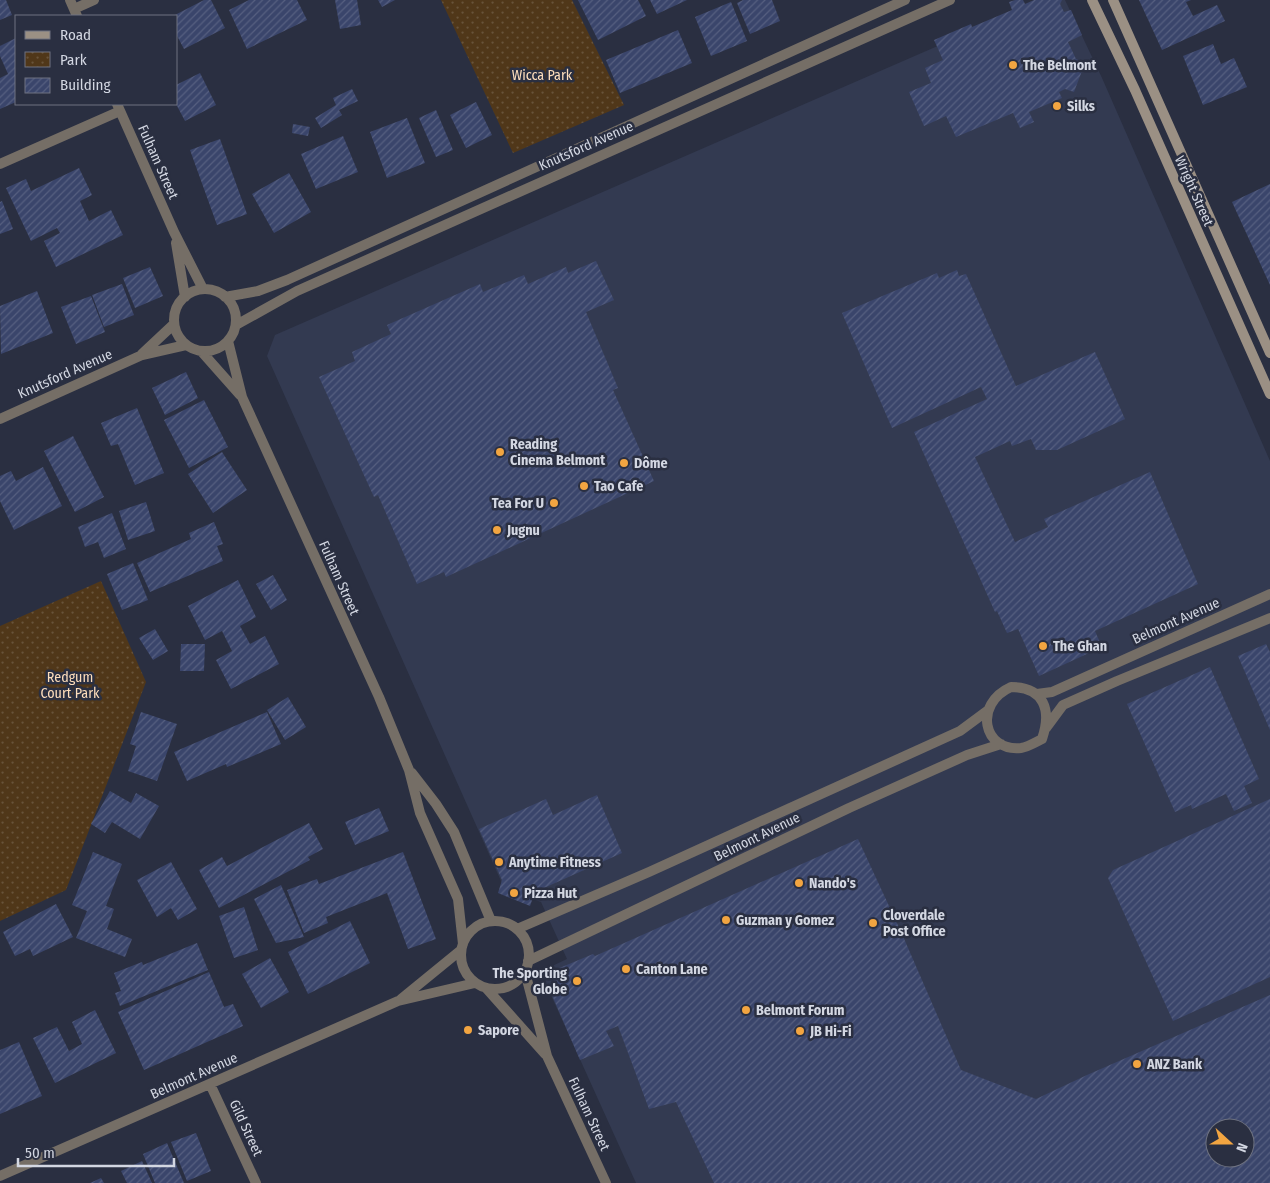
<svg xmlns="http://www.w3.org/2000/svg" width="1270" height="1183" font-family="'Fira Sans Condensed',sans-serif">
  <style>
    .built { fill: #333a51; fill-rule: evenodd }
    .park { fill: url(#park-dots) }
    .building { fill: url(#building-hatch); fill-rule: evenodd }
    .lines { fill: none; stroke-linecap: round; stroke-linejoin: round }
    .street { stroke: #756e66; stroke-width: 10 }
    .secondary { stroke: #9b9084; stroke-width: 10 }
    .poi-dot { fill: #f2a541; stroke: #2a2f41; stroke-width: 2 }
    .labels { text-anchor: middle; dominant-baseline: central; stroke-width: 5; stroke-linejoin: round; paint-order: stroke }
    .poi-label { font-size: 14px; font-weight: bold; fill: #d3d7e2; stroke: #2a2f41; text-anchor: start }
    .park-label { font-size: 14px; fill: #fedebc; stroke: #2a2f41 }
    .street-label { font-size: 14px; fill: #d3d7e2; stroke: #2a2f41 }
  </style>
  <defs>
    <pattern id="park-dots" width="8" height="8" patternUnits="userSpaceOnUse" patternTransform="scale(1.25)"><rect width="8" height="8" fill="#503719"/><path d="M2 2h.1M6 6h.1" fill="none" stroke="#68533a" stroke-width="1.8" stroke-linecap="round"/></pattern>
    <pattern id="building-hatch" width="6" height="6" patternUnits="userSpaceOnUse" patternTransform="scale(1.25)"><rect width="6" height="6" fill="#3a456b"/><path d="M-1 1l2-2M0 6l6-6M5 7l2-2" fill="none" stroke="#565f80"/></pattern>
  </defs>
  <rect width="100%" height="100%" fill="#2a2f41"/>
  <path class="built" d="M1043 0H1065L1102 78 1270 461V1183H636L545 982 550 967 567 959 541 902 505 890 267 356 275 335ZM1215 1128H1245V1158H1215Z"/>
  <path class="park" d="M441 0H572L624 105 513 153Z
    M101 581 146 682 66 890 0 921V626Z"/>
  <path class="building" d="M0 0H6L12 15 0 20Z
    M204 0H211L225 28 184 49 176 34V16H173Z
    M249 0H297L307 20 247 49 229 10Z
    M335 0H357L361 25 340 29Z
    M378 0H395L382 7Z
    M578 0H638L646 16 598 40Z
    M650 0H687L657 14Z
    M743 0H772L780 21 750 34 737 3Z
    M1015 0H1023L1025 4 1034 0H1062L1060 4 1064 12 1071 10 1082 35 1068 42 1076 59 1085 63 1074 92 1065 89 1059 92 1062 98 1029 112 1034 122 1020 128 1013 113 956 137 946 116 924 126 909 92 931 83 925 68 943 60 934 40 971 24 972 27 1012 10 1009 2Z
    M1139 0H1191L1186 2 1193 16 1217 5 1225 21 1162 50Z
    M731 2 747 41 711 56 695 17Z
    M678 30 692 63 620 93 606 60Z
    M16 38V102L0 109V78L8 74 0 56V46Z
    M1213 44 1221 64 1234 58 1247 87 1203 105 1183 56Z
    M200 73 216 105 185 121 176 104V85Z
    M352 89 358 101 339 110 342 115 321 128 315 118 336 105 333 98Z
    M476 102 492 135 466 148 450 115Z
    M436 110 453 150 436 157 419 118Z
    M407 118 425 163 387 178 370 132Z
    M293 124 310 127 308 136 292 133Z
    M343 136 358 172 316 189 301 154Z
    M220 139 247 214 217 225 190 150Z
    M79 168 92 195 80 201 89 221 111 210 123 235 56 267 44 241 60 233 57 228 31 241 6 188 26 179 31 191Z
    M289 173 311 212 274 233 252 194Z
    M1270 184V285L1232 202Z
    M2 201 13 229 0 234V202Z
    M596 261 614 300 586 312 618 388 613 390 654 481 446 577 444 572 417 584 378 495 374 497 319 377 355 361 352 352 391 334 387 325 480 284 483 292 524 275 528 284 566 267 568 273Z
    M150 267 163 296 135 308 123 278Z
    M957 270 959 276 966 274 1016 386 1095 352 1125 419 1057 450H1036L1031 439 1012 446 1010 441 975 457 1015 542 1048 527 1044 519 1150 472 1198 584 1095 631 1102 647 1039 676 1018 629 1007 633 997 611 995 612 914 432 987 399 981 387 892 428 842 313 937 273 939 278Z
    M122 284 134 315 104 327 92 295Z
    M37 291 53 333 1 354 0 306Z
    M91 296 105 332 76 344 61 307Z
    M186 372 198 398 165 415 152 388Z
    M204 400 228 447 189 468 164 420Z
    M137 408 164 473 135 485 118 444 111 446 101 423Z
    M73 436 104 497 75 512 44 451Z
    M222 452 247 490 213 513 188 474Z
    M43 467 62 506 14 530 0 501V476L11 471 16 481Z
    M146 502 155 531 128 540 119 511Z
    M112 513 126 549 104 558 98 542 85 547 78 527Z
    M214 522 223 544 217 546 223 561 150 592 137 563 191 539 189 533Z
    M133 563 148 600 122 610 107 574Z
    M273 575 287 600 271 610 256 584Z
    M238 580 256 617 240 626 250 644 265 636 279 664 231 689 216 660 232 651 222 631 205 640 188 606Z
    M155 629 168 651 153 660 139 638Z
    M181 644H205L204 671H180Z
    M1266 644 1270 652V730L1238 656Z
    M1210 667 1259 779 1244 786 1252 803 1234 811 1226 794 1192 809 1191 805 1175 812 1127 704Z
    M288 697 306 727 285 740 267 710Z
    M141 712 177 724 157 781 128 771 136 746 130 744Z
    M267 712 281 744 227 767 226 764 187 781 174 752Z
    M110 791 131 803 136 793 159 806 140 839 112 822 105 833 91 824Z
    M597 795 622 853 535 892 530 906 498 893 502 880 479 829 546 799 553 815Z
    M1270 799V977L1173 1021 1108 878 1113 870Z
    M379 808 389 831 355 845 345 822Z
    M309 823 323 849 308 857 310 860 219 908 199 870 222 857 227 866Z
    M858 839 902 934 961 1070 1036 1099 1087 1075 1270 995V1183H714L676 1102 649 1109 618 1026 606 1031 614 1046 580 1060 548 986 555 983 550 972 593 954 595 956ZM1215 1128H1245V1158H1215Z
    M93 852 122 864 106 906 114 909 107 929 132 939 125 957 76 938 87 911 72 905Z
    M403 852 436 939 408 949 387 893 326 917 328 923 304 933 287 890 317 879 319 884Z
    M171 862 197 909 178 920 171 908 157 917 137 880Z
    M281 885 304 937 276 943 254 899Z
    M56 904 73 937 33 956 30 949 15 956 3 932Z
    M244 907 258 950 234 958 219 916Z
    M350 921 370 963 308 994 288 952Z
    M197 943 208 970 120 1006 115 993 121 991 114 973 142 962 143 965Z
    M270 958 289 992 261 1008 242 974Z
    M209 972 224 1007 233 1004 243 1026 144 1070 118 1012Z
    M95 1010 116 1053 55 1083 33 1038 57 1027 69 1051 82 1044 72 1022Z
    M19 1042 42 1096 0 1114V1050Z
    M196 1133 211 1171 187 1181 171 1142Z
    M167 1143 184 1183H155L143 1154Z
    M142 1161 152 1183H127L121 1171Z
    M101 1178 104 1183H90Z"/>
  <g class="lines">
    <path class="street" d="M70 0 77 16
      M74 9 94 0
      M117 104 174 232 203 289
      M0 164 120 111
      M176 243 185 297
      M174 320a31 31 0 1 1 62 0a31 31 0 1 1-62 0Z
      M225 297 258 291 287 280 905 0
      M236 325 297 291 950 0
      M228 341 242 397 379 697 409 770 420 813 458 899 463 944
      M201 351 240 395
      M142 354 174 324
      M0 419 142 355 186 345
      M1011 687C1044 687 1052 710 1042 739 1036 742 1028 747 1021 748 983 752 973 704 1011 687Z
      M1037 694 1052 692 1270 594
      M1046 728 1063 705 1117 681 1270 618
      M412 773 436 804 454 832 491 921
      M461 955a34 34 0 1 1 68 0a34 34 0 1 1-68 0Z
      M517 929 649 872 960 731 987 711
      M528 961 849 808 967 755 1001 744
      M525 972 547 1056 606 1183
      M486 988 545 1054
      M401 999 461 950
      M210 1084 256 1183
      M0 1176 398 1001 475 983"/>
    <path class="secondary" d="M1092 0 1135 90 1270 394
      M1113 0 1270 353"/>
  </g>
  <g class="poi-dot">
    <circle cx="1013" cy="65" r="5"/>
    <circle cx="1057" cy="106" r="5"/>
    <circle cx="500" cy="452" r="5"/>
    <circle cx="624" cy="463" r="5"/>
    <circle cx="584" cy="486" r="5"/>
    <circle cx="554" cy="503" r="5"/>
    <circle cx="497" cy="530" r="5"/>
    <circle cx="1043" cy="646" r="5"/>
    <circle cx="499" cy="862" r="5"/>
    <circle cx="799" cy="883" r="5"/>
    <circle cx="514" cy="893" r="5"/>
    <circle cx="726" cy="920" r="5"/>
    <circle cx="873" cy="923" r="5"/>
    <circle cx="626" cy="969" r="5"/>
    <circle cx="577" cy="981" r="5"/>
    <circle cx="746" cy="1010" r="5"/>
    <circle cx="468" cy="1030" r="5"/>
    <circle cx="800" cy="1031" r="5"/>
    <circle cx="1137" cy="1064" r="5"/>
  </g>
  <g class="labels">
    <g class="poi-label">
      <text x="1023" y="65">The Belmont</text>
      <text x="1067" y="106">Silks</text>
      <text x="510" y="444">Reading<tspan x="510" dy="16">Cinema Belmont</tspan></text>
      <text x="634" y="463">Dôme</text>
      <text x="594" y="486">Tao Cafe</text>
      <text x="544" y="503" text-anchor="end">Tea For U</text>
      <text x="507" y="530">Jugnu</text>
      <text x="1053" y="646">The Ghan</text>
      <text x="509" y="862">Anytime Fitness</text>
      <text x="809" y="883">Nando's</text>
      <text x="524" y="893">Pizza Hut</text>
      <text x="883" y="915">Cloverdale<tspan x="883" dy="16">Post Office</tspan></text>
      <text x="736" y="920">Guzman y Gomez</text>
      <text x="636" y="969">Canton Lane</text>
      <text x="567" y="973" text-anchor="end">The Sporting<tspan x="567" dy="16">Globe</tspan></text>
      <text x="756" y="1010">Belmont Forum</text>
      <text x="478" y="1030">Sapore</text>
      <text x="810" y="1031">JB Hi-Fi</text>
      <text x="1147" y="1064">ANZ Bank</text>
    </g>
    <g class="park-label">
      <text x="542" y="75">Wicca Park</text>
      <text x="70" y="677">Redgum<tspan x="70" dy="16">Court Park</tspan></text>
    </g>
    <g class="street-label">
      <text transform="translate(586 146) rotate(-24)">Knutsford Avenue</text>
      <text transform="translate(158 162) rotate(66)">Fulham Street</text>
      <text transform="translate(1194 191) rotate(66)">Wright Street</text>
      <text transform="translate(65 374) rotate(-24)">Knutsford Avenue</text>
      <text transform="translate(339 578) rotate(66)">Fulham Street</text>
      <text transform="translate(1176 621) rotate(-24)">Belmont Avenue</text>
      <text transform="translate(757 837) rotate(-26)">Belmont Avenue</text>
      <text transform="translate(194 1076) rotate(-24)">Belmont Avenue</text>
      <text transform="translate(589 1114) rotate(65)">Fulham Street</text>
      <text transform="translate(246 1128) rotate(65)">Gild Street</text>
    </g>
  </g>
  <rect x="15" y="15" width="162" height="90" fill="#2a2f41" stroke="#6e7281"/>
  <rect x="25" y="31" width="25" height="8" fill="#9b9084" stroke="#6e7281"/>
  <text x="60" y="40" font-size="15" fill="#d3d7e2">Road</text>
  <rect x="25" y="52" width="25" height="15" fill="url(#park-dots)" stroke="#6e7281"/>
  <text x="60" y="65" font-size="15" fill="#d3d7e2">Park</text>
  <rect x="25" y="78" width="25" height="15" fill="url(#building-hatch)" stroke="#6e7281"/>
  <text x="60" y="90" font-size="15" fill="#d3d7e2">Building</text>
  <g transform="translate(1230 1143) rotate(111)"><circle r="24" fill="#2a2f41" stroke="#6e7281"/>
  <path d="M0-4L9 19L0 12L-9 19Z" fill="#f2a541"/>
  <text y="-8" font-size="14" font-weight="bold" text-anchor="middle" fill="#d3d7e2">N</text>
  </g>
  <path d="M18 1158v8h156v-8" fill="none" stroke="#d3d7e2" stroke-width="2.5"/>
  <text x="25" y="1158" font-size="15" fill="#d3d7e2" stroke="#2a2f41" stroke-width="4" paint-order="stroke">50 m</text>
</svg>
